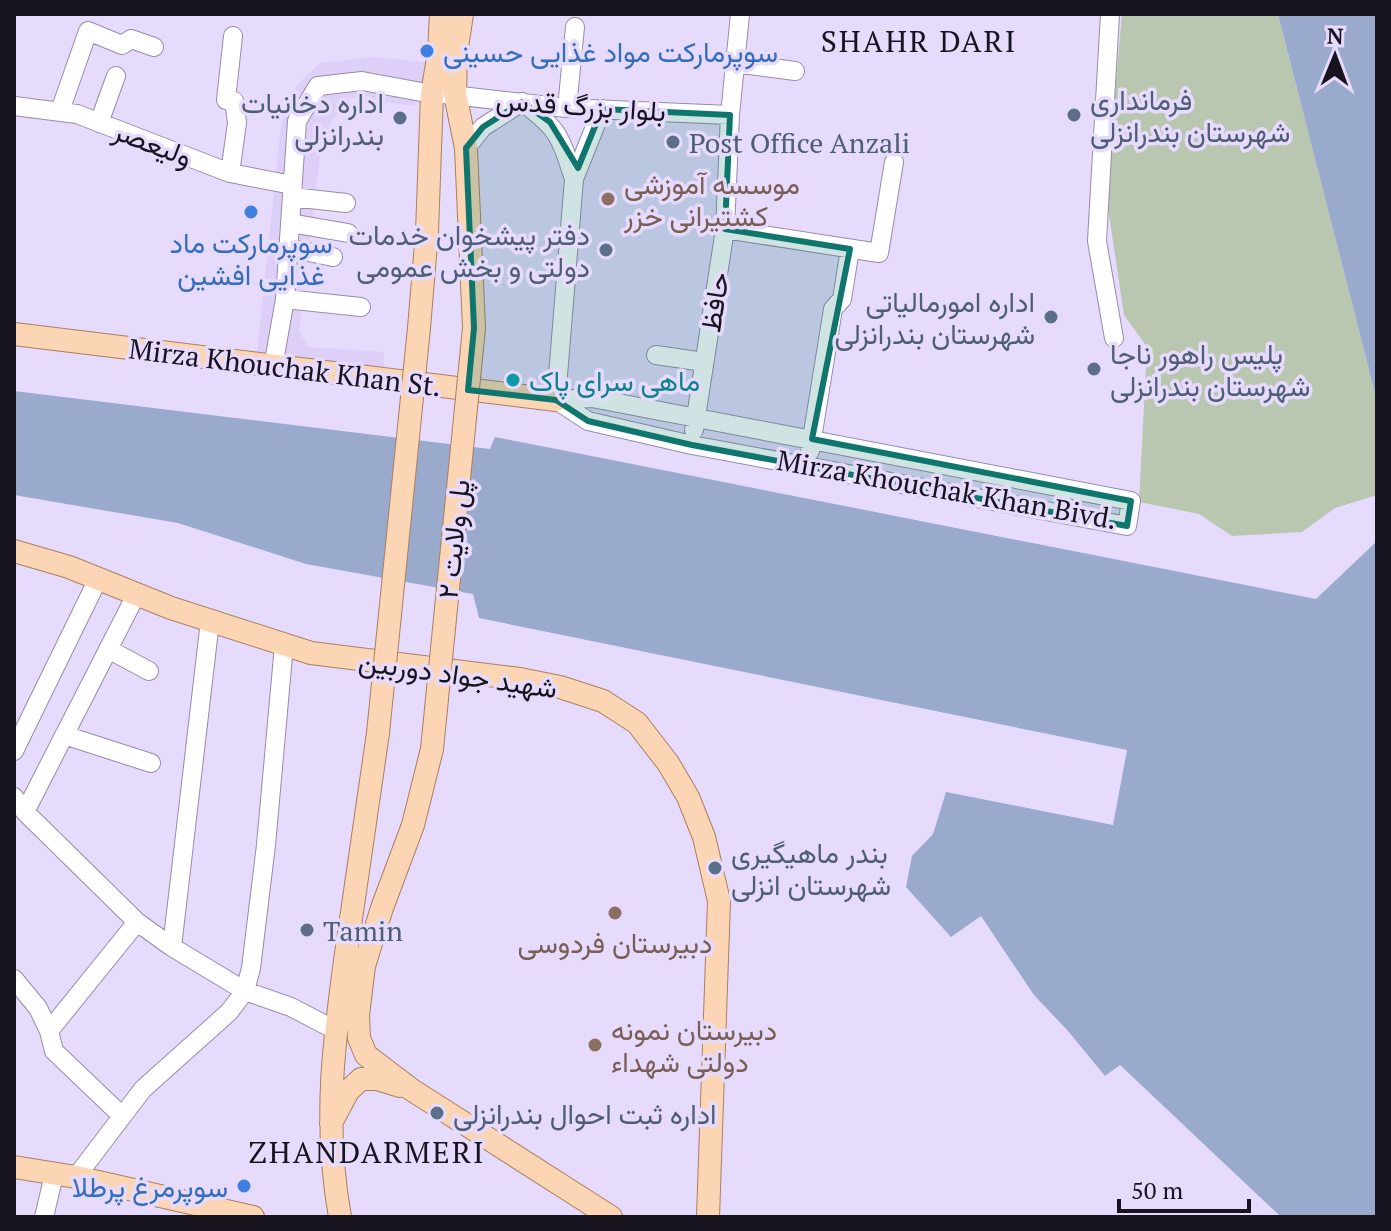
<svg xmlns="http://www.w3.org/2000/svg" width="1391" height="1231" font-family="'PT Serif',Vazirmatn,serif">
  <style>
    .built { fill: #decff8 }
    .green { fill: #b9c6b0 }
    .water { fill: #99aacd }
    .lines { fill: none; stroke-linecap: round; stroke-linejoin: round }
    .minor-casing { stroke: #978baa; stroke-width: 20 }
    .major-casing { stroke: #aa7f5f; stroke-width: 24 }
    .minor { stroke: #fff; stroke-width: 18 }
    .major { stroke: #fbd5b4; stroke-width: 22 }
    .major-bridge-casing { stroke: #aa7f5f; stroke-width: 24; stroke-linecap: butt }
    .major-bridge { stroke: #fbd5b4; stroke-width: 22 }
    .marked { fill: #0f766e; fill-opacity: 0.2; stroke: #0f766e; stroke-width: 6; stroke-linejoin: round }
    .shop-dot { fill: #3f7fe0; stroke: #e7dbfd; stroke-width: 3 }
    .service-dot { fill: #5c6f8a; stroke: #e7dbfd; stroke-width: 3 }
    .education-dot { fill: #8d6e63; stroke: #e7dbfd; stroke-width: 3 }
    .culture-dot { fill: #0f9aa8; stroke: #e7dbfd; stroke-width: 3 }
    .labels { text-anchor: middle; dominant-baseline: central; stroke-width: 7; stroke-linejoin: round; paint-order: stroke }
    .shop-label { font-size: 28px; fill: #366cbe; stroke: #e7dbfd; text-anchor: start }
    .service-label { font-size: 28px; fill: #4e5e75; stroke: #e7dbfd; text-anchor: start }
    .street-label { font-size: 28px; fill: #18141f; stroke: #e7dbfd }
    .education-label { font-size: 28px; fill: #785e54; stroke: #e7dbfd; text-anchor: start }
    .culture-label { font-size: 28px; fill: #0d838f; stroke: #e7dbfd; text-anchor: start }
    .neighbourhood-label { font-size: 30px; letter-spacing: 2px; fill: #18141f; stroke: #e7dbfd }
  </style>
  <rect width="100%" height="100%" fill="#e7dbfd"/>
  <path class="built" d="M375 57 431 63 414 106 351 97 332 121 321 149 299 331 308 347 384 352 385 377 256 362 281 125 297 85 320 63Z"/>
  <path class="green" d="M1122 14H1278L1377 401V495L1335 508 1302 532 1232 536 1199 514 1139 502 1147 347 1124 315 1106 195Z"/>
  <path class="water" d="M1278 14H1377V401Z
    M14 391 490 449 495 437 1316 599 1377 541V1217H1281L1120 1065 1105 1076 1068 1031 1034 995 981 916 951 937 906 887 912 856 933 834 946 792 1113 825 1127 750 479 618 473 594 306 564 178 523 14 495Z"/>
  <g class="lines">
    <defs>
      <path id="minor" d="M1110 14 1097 241 1114 338
        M735 63 795 71
        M443 94 567 108 730 115
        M14 106 77 114 230 173 292 185
        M567 108 575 27
        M60 111 88 31 122 45 131 39 154 47
        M99 123 116 76
        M466 148 483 127 522 102C559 129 560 136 574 179
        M230 173 237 123 234 101 226 100 233 36
        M292 197 346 203
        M290 223 348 233
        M725 229 879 253 894 162
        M289 248 333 257
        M285 299 361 307
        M656 355 704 362
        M273 367 285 299 297 121 318 86 362 81 432 94
        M592 398 1131 501 1127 526 692 445 588 421 556 400Z
        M556 400 574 179 602 109
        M694 430 725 229 730 115 740 14
        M810 451 833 309 842 299 850 249
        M108 649 149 671
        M64 735 151 763
        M14 751 98 579
        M14 797 25 812 137 922 172 947 245 991 291 1007 335 1030
        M25 812 137 593
        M172 947 210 621
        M14 979 38 1008 49 1031 54 1051 122 1116
        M49 1031 137 922
        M76 1177 143 1089 229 1012 245 991 251 968 266 845 284 645
        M44 1217 54 1175"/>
      <path id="major" d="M462 14 456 54 455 94 466 148 474 328
        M419 328 427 232 432 94 439 52 441 14
        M14 334 556 400
        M14 551 69 567 171 608 311 653 520 679 560 687 603 701 637 723 668 763 688 797 704 837 719 901 708 1217
        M432 749 413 825 382 908 364 966 358 1015 359 1038 366 1055 412 1090 611 1217
        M331 1123 348 1091 361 1079H377L400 1086
        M14 1167 76 1177 253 1217
        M340 1217C322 1117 335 1032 349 932 359 866 368 800 378 733"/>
    </defs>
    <use href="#minor" class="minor-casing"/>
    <use href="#major" class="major-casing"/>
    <use href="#minor" class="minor"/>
    <use href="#major" class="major"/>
    <defs>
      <path id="major-bridge" d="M378 733 419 328
        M432 749 474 328"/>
    </defs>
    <use href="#major-bridge" class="major-bridge-casing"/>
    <use href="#major-bridge" class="major-bridge"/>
  </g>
  <path class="marked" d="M522 102 550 122 578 168 602 109 730 115 725 229 850 249 812 439 1131 501 1127 526 692 445 588 421 556 400 468 390 474 328 466 148 483 127Z"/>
  <g class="shop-dot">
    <circle cx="427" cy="51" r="8"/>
    <circle cx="251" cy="212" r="8"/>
    <circle cx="244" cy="1186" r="8"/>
  </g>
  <g class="service-dot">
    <circle cx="1074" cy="115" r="8"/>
    <circle cx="400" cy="118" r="8"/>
    <circle cx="673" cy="142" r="8"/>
    <circle cx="606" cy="250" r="8"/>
    <circle cx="1051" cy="317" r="8"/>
    <circle cx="1094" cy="369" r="8"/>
    <circle cx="715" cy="868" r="8"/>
    <circle cx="307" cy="930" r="8"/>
    <circle cx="437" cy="1113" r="8"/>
  </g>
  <g class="education-dot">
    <circle cx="608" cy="199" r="8"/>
    <circle cx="615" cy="913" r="8"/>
    <circle cx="595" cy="1045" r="8"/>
  </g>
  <circle class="culture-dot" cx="513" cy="380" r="8"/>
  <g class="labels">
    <g class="shop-label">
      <text x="443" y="51">سوپرمارکت مواد غذایی حسینی</text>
      <text x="251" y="242" text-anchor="middle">سوپرمارکت ماد<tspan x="251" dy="32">غذایی افشین</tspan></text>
      <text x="228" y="1186" text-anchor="end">سوپرمرغ پرطلا</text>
    </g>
    <g class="service-label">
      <text x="1090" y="99">فرمانداری<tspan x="1090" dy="32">شهرستان بندرانزلی</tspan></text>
      <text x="384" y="102" text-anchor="end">اداره دخانیات<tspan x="384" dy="32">بندرانزلی</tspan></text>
      <text x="689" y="142">Post Office Anzali</text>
      <text x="590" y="234" text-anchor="end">دفتر پیشخوان خدمات<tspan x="590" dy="32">دولتی و بخش عمومی</tspan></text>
      <text x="1035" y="301" text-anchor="end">اداره امورمالیاتی<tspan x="1035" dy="32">شهرستان بندرانزلی</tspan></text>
      <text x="1110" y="353">پلیس راهور ناجا<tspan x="1110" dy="32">شهرستان بندرانزلی</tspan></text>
      <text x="731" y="852">بندر ماهیگیری<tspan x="731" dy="32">شهرستان انزلی</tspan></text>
      <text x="323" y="930">Tamin</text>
      <text x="453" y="1113">اداره ثبت احوال بندرانزلی</text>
    </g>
    <g class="street-label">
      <text transform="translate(581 105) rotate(4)">بلوار بزرگ قدس</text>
      <text transform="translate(153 143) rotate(21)">ولیعصر</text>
      <text transform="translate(714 302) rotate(-81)">حافظ</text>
      <text transform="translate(285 367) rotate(7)">Mirza Khouchak Khan St.</text>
      <text transform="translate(947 489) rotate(10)">Mirza Khouchak Khan Bivd.</text>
      <text transform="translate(453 539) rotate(-84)">پل ولایت ۲</text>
      <text transform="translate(458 674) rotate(8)">شهید جواد دوربین</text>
    </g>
    <g class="education-label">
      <text x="624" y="183">موسسه آموزشی<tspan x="624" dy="32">کشتیرانی خزر</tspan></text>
      <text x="615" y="942" text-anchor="middle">دبیرستان فردوسی</text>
      <text x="611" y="1029">دبیرستان نمونه<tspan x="611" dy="32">دولتی شهداء</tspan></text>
    </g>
    <g class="culture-label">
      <text x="529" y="380">ماهی سرای پاک</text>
    </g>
    <g class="neighbourhood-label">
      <text x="919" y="41">SHAHR DARI</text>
      <text x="367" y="1152">ZHANDARMERI</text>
    </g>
  </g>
  <rect width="1391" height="1231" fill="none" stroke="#18141f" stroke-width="32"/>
  <g transform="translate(1335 56) rotate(1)" stroke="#e7dbfd" stroke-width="6" paint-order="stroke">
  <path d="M0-6L14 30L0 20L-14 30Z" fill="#18141f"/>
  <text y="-12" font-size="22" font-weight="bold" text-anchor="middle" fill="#18141f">N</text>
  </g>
  <path d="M1119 1199v12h130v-12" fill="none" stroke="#18141f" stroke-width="4"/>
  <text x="1131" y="1199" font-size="24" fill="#18141f" stroke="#e7dbfd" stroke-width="6" paint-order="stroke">50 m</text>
</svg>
